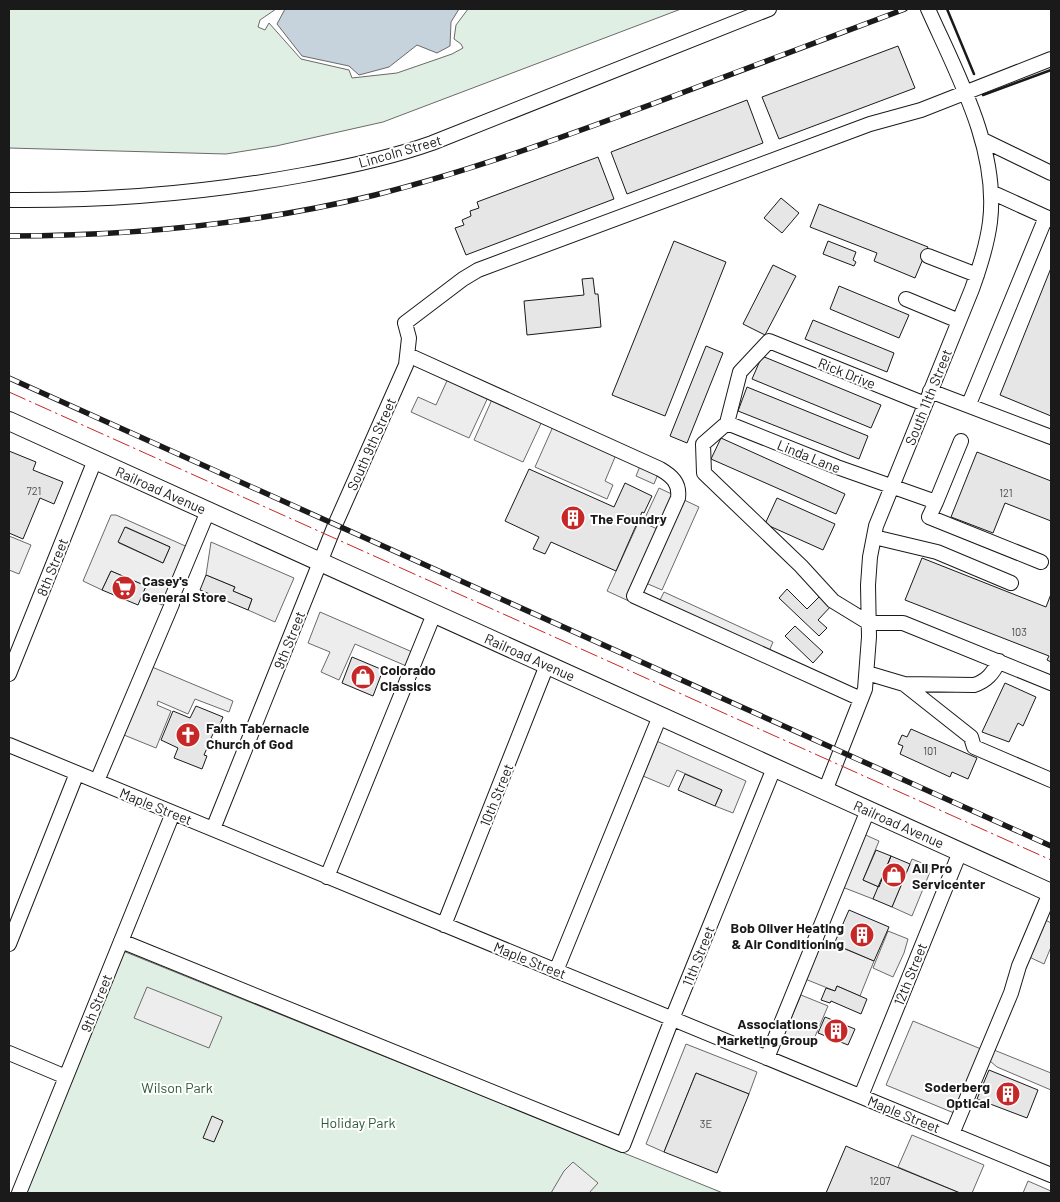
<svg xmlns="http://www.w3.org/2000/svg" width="1060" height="1202" font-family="Barlow,sans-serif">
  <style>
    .green { fill: #e0efe3; stroke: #6a6a6a }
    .parking { fill: #ededed; stroke: #6a6a6a; fill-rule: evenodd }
    .water { fill: #c6d2dc; stroke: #6a6a6a }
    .building { fill: #e6e6e6; stroke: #1a1a1a }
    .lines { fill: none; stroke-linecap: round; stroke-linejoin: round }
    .minor-casing { stroke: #1a1a1a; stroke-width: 16 }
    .major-casing { stroke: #1a1a1a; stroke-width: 20 }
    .minor { stroke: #fff; stroke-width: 14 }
    .major { stroke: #fff; stroke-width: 18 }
    .rail-casing { stroke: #1a1a1a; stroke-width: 5.5 }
    .rail { stroke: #fff; stroke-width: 4; stroke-dasharray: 11; stroke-linecap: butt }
    .wall { stroke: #1a1a1a; stroke-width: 2.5 }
    .power { stroke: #c62828; stroke-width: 1; stroke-dasharray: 18 4 2.5 4; stroke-linecap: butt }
    .labels { text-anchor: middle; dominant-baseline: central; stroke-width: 4; stroke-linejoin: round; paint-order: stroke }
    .number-label { font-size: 11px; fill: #4d4d4d }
    .street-label { font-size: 14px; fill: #1a1a1a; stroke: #fff }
    .poi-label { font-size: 14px; font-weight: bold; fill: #1a1a1a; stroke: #fff; text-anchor: start }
    .park-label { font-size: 14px; fill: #2b5a34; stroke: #fff }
  </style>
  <rect width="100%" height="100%" fill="#fff"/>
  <path class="green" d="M9 9H276L260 20 258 27 265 30 269 23 301 59 349 70 352 78 397 73 452 54 463 48 461 44 454 39 456 25 468 9H681L383 122 276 146 226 154 9 148Z
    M118 949 723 1193H19Z"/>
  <path class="parking" d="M450 374 490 393 469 438 411 412 418 397 436 405Z
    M494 395 544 417 523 462 474 440Z
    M555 422 618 450 605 481 613 485 607 499 535 467Z
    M642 461 660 469 654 484 636 476Z
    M659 488 699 507 662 590 641 581 631 602 607 591 639 521 662 531 664 529 644 520Z
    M111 515H116L192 549 162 605 142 595 146 586 111 571 102 590 83 581ZM126 527 170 547 163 563 119 543Z
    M9 536 31 545 19 574 9 570Z
    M211 542 294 578 275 622 248 610 252 599 233 591 235 587 206 575Z
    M664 592 773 642 767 656 657 606Z
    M320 612 417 654 411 668 355 644 339 680 321 672 330 652 308 643Z
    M152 667 233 701 229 712 195 699 188 714 158 701 157 705 171 711 156 748 124 735Z
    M652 739 746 781 733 813 715 806 722 790 677 770 669 787 643 776 650 759 644 757Z
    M859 832 879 841 863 880 879 887 873 899 837 885Z
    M912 859 932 867 912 916 892 907Z
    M1040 917 1051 923V947L1044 964 1025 955Z
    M888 931 908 939 904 953 893 977 873 968Z
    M816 937 874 961 860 996 837 986 835 991 800 977Z
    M147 987 222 1017 209 1048 134 1018Z
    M801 995 828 1006 811 1046 784 1035Z
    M913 1021 981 1049 954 1113 886 1085Z
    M686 1044 757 1072 749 1094 696 1073 664 1152 646 1144Z
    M994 1050 1051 1073V1090L997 1067 990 1061Z
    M912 1135 984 1165 972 1193H960L898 1167Z
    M573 1162 598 1183 589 1193H551L564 1171Z
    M1028 1181 1051 1191V1193H1023Z"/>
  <path class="water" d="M285 9H459L451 22 450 46 437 53 417 45 389 67 359 75 349 66 302 56 277 24Z"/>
  <path class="building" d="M898 46 915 88 779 139 762 97Z
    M747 100 763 143 627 194 611 152Z
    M598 157 614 199 466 255 455 228 464 225 462 220 471 216 470 211 479 208 477 202Z
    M781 198 799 213 782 233 764 218Z
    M819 204 928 247 915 278 874 261 877 253 810 227Z
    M674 241 726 262 665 416 612 395Z
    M828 241 856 252 853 260 856 262 854 266 823 254Z
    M773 265 796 276 765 335 743 324Z
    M1051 268V416L1000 395Z
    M593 278 595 294H598L601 327 527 335 524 301 584 295 582 279Z
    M839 286 909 315 899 338 830 309Z
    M813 320 894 353 887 372 805 339Z
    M706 346 723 353 687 443 670 436Z
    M762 356 881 405 871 428 752 379Z
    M747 387 868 436 859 459 738 411Z
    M721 438 845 494 836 514 711 459Z
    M9 451 36 462 33 470 63 482 54 504 40 498 23 539 9 533Z
    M977 452 1051 481V521L1005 503 993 533 951 517Z
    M529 469 614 507 625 483 652 496 644 513 642 512 616 571 551 542 545 554 533 549 539 537 505 521Z
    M777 498 835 524 823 550 765 524Z
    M125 527 170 547 163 563 118 542Z
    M922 558 1046 607 1051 594V662L1047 660 1049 656 905 600Z
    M111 571 146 586 138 605 102 590Z
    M206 575 235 587 233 591 252 599 248 610 200 590Z
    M787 589 807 609 821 595 832 605 818 620 827 628 819 636 779 598Z
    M795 626 823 652 813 663 785 636Z
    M352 657 383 670 373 696 342 683Z
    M1005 683 1036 697 1023 726 1018 723 1009 742 982 732Z
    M196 706 223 717 217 731 215 730 211 738 214 740 211 747 208 746 204 755 207 756 202 769 174 758 178 748 161 740 173 711 190 718Z
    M911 729 977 758 968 779 952 772 950 777 900 754 903 746 898 744 902 735 907 737Z
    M685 774 722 790 715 806 678 790Z
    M876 850 891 856 879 887 863 880Z
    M891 856 910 864 892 907 873 899Z
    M849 910 889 927 874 961 834 944Z
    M837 986 867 999 861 1014 831 1001 830 1003 821 1000 826 988 835 991Z
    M825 1017 855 1029 848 1045 818 1033Z
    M989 1070 1038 1090 1027 1118 977 1099Z
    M696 1073 749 1094 717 1173 664 1152Z
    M212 1116 223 1121 214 1142 203 1138Z
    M846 1146 855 1150 960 1193H826Z"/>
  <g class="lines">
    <defs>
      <path id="minor" d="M983 140 1051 173
        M991 192 1046 217
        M9 200C107 201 206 193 303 175 347 167 390 158 432 143L769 9
        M928 256 977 275
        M906 299 959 321
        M408 355 660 469C672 476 680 483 678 498L634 596 861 699
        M930 391 1051 437
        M925 404 769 341 740 372 727 423 703 444 704 473 801 566 833 601 869 623H903L1051 683
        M969 404 1046 217 1051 220
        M727 423 837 467 936 502 929 517 1041 562
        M936 502 961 441
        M874 537 937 552 1011 583
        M867 673 904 684 974 685C987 681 993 673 999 661
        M9 674 95 460
        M904 684 971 737 974 747 1051 780
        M9 745 1051 1175
        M97 781 172 604 173 595 208 511
        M825 791 865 689 869 637 868 585 870 557 876 526 972 289C980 267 987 245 990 222 999 149 957 74 928 9
        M213 829 335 525 406 365 409 338 405 323 463 279 478 270 870 124 921 110 1051 59
        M327 877 434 614
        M444 925 547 665
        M121 941 623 1145 672 1019 774 768
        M9 944 77 773
        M556 971 660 716
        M9 1053 66 1077
        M767 1058 868 810
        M861 1096 960 852
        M952 1134 1011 993 1019 966 1050 893
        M19 1193 173 813"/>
      <path id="major" d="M9 421 1051 893"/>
    </defs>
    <use href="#minor" class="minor-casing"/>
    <use href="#major" class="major-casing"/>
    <use href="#minor" class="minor"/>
    <use href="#major" class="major"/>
    <defs>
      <path id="rail" d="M9 236C132 236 256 224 375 195 471 171 563 137 655 103 739 71 822 40 905 9
        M9 378 1051 846"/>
    </defs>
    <use href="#rail" class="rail-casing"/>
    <use href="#rail" class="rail"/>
    <path class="wall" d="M947 9 974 74
      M983 95 1051 70"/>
    <path class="power" d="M9 392 1051 860"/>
  </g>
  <defs>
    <symbol id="building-disc" viewBox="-11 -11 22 22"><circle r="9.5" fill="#c62828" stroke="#fff"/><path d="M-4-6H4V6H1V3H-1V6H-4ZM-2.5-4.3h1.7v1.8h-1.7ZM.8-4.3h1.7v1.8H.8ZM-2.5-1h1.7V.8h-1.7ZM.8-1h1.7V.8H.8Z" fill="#fff"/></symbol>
    <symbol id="supermarket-disc" viewBox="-11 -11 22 22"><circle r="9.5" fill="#c62828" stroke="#fff"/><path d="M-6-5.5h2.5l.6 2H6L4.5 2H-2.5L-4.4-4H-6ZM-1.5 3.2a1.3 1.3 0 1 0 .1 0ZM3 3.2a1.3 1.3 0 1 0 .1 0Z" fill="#fff"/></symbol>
    <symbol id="shop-disc" viewBox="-11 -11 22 22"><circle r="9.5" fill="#c62828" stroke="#fff"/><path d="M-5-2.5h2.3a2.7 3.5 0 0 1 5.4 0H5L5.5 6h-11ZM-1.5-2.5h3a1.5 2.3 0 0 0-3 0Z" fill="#fff"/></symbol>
    <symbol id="church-disc" viewBox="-11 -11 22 22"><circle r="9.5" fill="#c62828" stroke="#fff"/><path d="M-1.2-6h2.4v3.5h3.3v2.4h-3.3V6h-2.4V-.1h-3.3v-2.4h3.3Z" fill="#fff"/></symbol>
  </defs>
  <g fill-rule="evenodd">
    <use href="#building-disc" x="559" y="504" width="28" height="28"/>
    <use href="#supermarket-disc" x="110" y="574" width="28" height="28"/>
    <use href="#shop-disc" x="349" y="663" width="28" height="28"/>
    <use href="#church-disc" x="174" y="721" width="28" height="28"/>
    <use href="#shop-disc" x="880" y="861" width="28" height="28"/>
    <use href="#building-disc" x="848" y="921" width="28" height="28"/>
    <use href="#building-disc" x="822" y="1017" width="28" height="28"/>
    <use href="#building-disc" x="994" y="1080" width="28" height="28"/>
  </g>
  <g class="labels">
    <g class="number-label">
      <text x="34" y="490">721</text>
      <text x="1006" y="492">121</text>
      <text x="1019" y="631">103</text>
      <text x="930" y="750">101</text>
      <text x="706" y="1123">3E</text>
      <text x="880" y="1180">1207</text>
    </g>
    <g class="street-label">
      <text transform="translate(400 151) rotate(-16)">Lincoln Street</text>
      <text transform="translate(847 373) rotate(22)">Rick Drive</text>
      <text transform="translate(928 397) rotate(-68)">South 11th Street</text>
      <text transform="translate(371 444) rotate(-66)">South 9th Street</text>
      <text transform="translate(809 456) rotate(22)">Linda Lane</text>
      <text transform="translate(161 490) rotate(24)">Railroad Avenue</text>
      <text transform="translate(52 567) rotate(-68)">8th Street</text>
      <text transform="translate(289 640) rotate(-68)">9th Street</text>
      <text transform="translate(530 657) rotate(24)">Railroad Avenue</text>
      <text transform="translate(496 795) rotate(-68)">10th Street</text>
      <text transform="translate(156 806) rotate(22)">Maple Street</text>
      <text transform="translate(899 824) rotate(24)">Railroad Avenue</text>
      <text transform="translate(698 956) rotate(-68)">11th Street</text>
      <text transform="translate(530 960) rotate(22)">Maple Street</text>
      <text transform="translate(910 974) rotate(-68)">12th Street</text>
      <text transform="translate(96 1003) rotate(-68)">9th Street</text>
      <text transform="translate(904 1114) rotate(22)">Maple Street</text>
    </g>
    <g class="poi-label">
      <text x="590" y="518">The Foundry</text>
      <text x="142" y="580">Casey's<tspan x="142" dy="16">General Store</tspan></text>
      <text x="380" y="669">Colorado<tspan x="380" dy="16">Classics</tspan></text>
      <text x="206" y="727">Faith Tabernacle<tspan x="206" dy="16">Church of God</tspan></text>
      <text x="912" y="867">All Pro<tspan x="912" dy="16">Servicenter</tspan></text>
      <text x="844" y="927" text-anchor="end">Bob Oliver Heating<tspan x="844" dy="16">&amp; Air Conditioning</tspan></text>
      <text x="818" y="1023" text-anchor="end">Associations<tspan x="818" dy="16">Marketing Group</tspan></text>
      <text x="990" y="1086" text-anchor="end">Soderberg<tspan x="990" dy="16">Optical</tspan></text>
    </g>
    <g class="park-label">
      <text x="177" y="1087">Wilson Park</text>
      <text x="358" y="1122">Holiday Park</text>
    </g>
  </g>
  <rect width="1060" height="1202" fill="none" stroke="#1a1a1a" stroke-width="20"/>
</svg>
